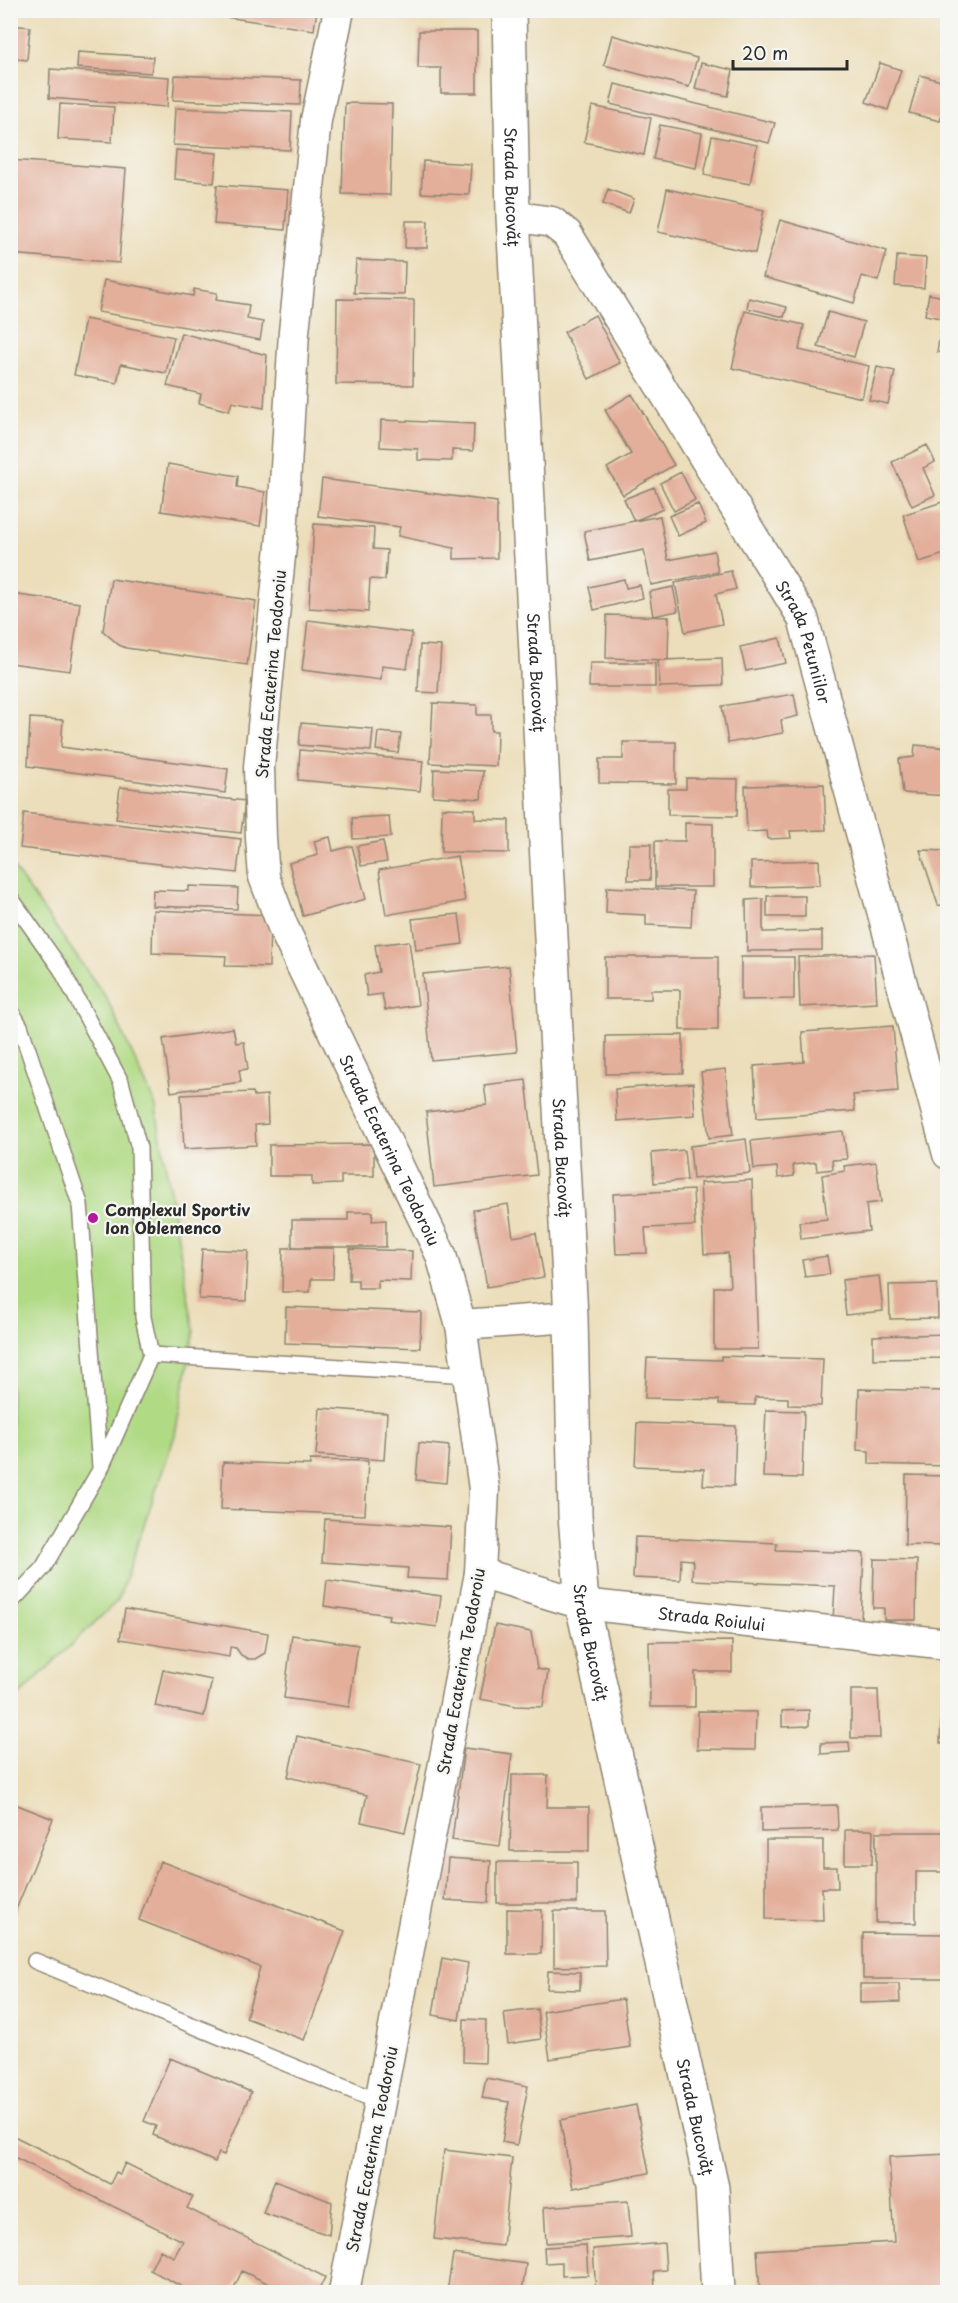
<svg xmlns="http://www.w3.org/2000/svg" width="958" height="2303" font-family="'Playpen Sans',sans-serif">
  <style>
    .green { fill: #b0da84; stroke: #6e8258; stroke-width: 1.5 }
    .building { fill: #e3ae9a }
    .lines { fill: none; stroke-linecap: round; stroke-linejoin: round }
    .service-casing { stroke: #8c8472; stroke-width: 18 }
    .minor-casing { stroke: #8c8472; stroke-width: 33 }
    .tertiary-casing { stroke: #8c8472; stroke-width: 36 }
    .service { stroke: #fff; stroke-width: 15 }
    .minor { stroke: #fff; stroke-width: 30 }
    .tertiary { stroke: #fff; stroke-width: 33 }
    .poi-dot { fill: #b5179e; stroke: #f6f6f2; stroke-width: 2 }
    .labels { text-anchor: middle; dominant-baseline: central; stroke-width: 4.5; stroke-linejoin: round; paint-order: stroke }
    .street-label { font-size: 16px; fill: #2b2b2b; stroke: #f6f6f2 }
    .poi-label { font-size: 16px; font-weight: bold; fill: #2b2b2b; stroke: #f6f6f2; text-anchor: start }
  </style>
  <rect width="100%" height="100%" fill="#f6f6f2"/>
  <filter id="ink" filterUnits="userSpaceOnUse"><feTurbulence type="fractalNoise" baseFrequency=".0167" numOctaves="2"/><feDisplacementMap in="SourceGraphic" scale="12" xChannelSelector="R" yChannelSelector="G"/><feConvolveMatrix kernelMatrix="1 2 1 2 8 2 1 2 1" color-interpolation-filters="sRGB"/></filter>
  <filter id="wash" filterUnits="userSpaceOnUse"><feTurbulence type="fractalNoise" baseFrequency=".008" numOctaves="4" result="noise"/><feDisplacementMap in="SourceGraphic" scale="24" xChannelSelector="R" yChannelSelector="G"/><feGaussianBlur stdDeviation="1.35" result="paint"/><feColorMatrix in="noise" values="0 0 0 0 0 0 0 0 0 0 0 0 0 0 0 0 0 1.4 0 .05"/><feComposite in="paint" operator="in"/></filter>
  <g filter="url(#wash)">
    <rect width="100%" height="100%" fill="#ecdeba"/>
    <path class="green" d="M10 863 107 999 155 1104 194 1331 175 1435 118 1600 11 1703Z"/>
    <g id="blocks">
      <path class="building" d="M177 10H317L314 30Z
        M10 25 30 27 27 60 10 58Z
        M419 31H477V93H441V68H418Z
        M612 35 697 58 689 87 604 65Z
        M78 52 153 57 151 73 77 68Z
        M701 63 733 70 728 96 695 89Z
        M880 63 901 70 888 110 866 102Z
        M50 69 169 77 167 107 49 98Z
        M175 75 301 80 300 105 173 100Z
        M920 75 948 83V94L940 121 909 113Z
        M615 84 775 123 769 143 610 104Z
        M345 103 392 104 390 195 342 194Z
        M60 104 114 107 112 142 58 139Z
        M592 106 651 118 644 155 584 142Z
        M175 108 292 112 290 150 173 145Z
        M660 125 702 133 696 168 653 159Z
        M712 136 757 145 750 184 704 175Z
        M176 150 217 153 214 183 174 179Z
        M10 160 126 169 119 263 10 254Z
        M423 161 471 164 469 195 421 193Z
        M217 185 288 190 285 230 214 224Z
        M608 189 634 199 629 213 603 204Z
        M667 189 764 210 755 253 658 232Z
        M780 220 887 251 878 281 862 276 854 303 763 277Z
        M406 221H428L427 248H405Z
        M897 256 926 258 924 288 895 286Z
        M356 260 405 262 404 295 354 293Z
        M104 280 193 296 194 289 217 293 216 300 249 305 247 319 263 322 260 340 98 312Z
        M929 294 948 298 945 319 925 315Z
        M749 298 787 307 784 317 747 308Z
        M337 299 414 300 413 385 336 384Z
        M745 311 804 325 799 350 869 366 862 398 732 368Z
        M828 312 864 322 854 357 818 347Z
        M595 315 620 363 589 379 564 332Z
        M85 319 174 337 166 373 121 364 117 383 74 375Z
        M942 322 948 323V354L937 352Z
        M181 333 267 355 264 408 232 402 229 411 199 403 201 394 167 386Z
        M877 367 895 371 888 404 869 400Z
        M632 394 674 465 623 495 607 468 631 454 605 410Z
        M381 420 474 424 473 451 452 450V461L418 460V449L380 447Z
        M927 445 935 462 923 468 935 495 912 506 892 462Z
        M168 464 238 476 237 487 265 492 260 526 161 511Z
        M681 472 695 500 674 511 660 483Z
        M322 479 497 502V558L454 559V548L398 536 400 527 318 516Z
        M654 487 663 509 634 521 624 499Z
        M948 500V553L919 562 903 515Z
        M698 504 706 523 678 536 669 516Z
        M660 516 668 560 714 551 718 572 651 585 644 550 590 561 584 531Z
        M314 524 374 528 373 549 387 550 385 580 370 579 368 612 309 608Z
        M731 571 736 589 716 594 722 624 685 632 675 583Z
        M111 579 256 601 247 665 126 648 119 645 103 631Z
        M624 579 626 588 640 585 643 598 594 610 589 587Z
        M673 587 678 611 653 616 649 592Z
        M10 594 80 603 70 671 10 663Z
        M607 615 669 617 668 660 606 658Z
        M308 620 412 633 407 669 382 666 381 680 302 670Z
        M780 638 786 663 746 671 740 647Z
        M420 645 441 646 438 693 418 692Z
        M722 658 723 685 660 687 658 660Z
        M590 663H655V687H589Z
        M794 694 798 716 781 720 783 733 728 743 722 706Z
        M433 703 477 705V715H491V731H497L496 766 430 763Z
        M30 718 63 720 61 747 228 769 225 793 28 766Z
        M301 723 373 729 371 751 299 745Z
        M378 732 401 734 398 753 376 750Z
        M623 742H676V784L599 783V759H623Z
        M915 745 948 748V796L903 793 899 759 914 757Z
        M300 750 423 761 420 791 298 780Z
        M434 769 483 771 481 799 433 796Z
        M686 778 738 779 737 816 668 815V789H686Z
        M824 784 826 830 790 831 791 838 768 839 767 831 747 832 745 786Z
        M120 787 245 801 241 833 116 819Z
        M442 808 475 809V819L509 820V853L441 852Z
        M24 813 241 839 237 873 20 848Z
        M389 816 391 837 353 839 352 818Z
        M685 823 713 824V887H655V841H685Z
        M330 837 333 851 352 846 366 899 303 916 289 863 318 855 314 841Z
        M383 841 387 862 361 866 357 846Z
        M629 844H651L650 880H628Z
        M920 850 948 851V906L938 905Z
        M457 856 465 901 386 915 379 870Z
        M819 860 820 885 751 887V862Z
        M189 886 238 888 237 909 152 906 153 890 189 891Z
        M607 887 693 891 691 927 646 925V915L606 913Z
        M767 896H805V917H767Z
        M763 899V932L822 931V950L747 951 746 900Z
        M153 910 270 915 269 967 225 966 226 956 152 953Z
        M459 914 463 944 416 950 412 919Z
        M409 941 418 1005 385 1010 382 994 367 996 364 975 379 972 375 945Z
        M874 954 877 1003 800 1007 798 957Z
        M605 957H718V1030H680V990H651V999H605Z
        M741 957H794V999L741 1000Z
        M509 966 517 1052 431 1060 423 974Z
        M893 1026 898 1091 853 1095 855 1111 757 1118 754 1066 804 1062 802 1032Z
        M233 1028 236 1043 244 1042 248 1069 239 1070 241 1082 171 1092 163 1039Z
        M683 1035V1073L606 1074V1036Z
        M725 1069 733 1135 709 1138 701 1072Z
        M526 1080 537 1175 434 1187 426 1112 487 1105 484 1085Z
        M693 1083 695 1115 617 1121 615 1089Z
        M253 1092 254 1096 267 1095 268 1124 255 1125 256 1145 184 1149 181 1095Z
        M843 1131 847 1159 832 1160 833 1169 817 1171 816 1162 793 1165 794 1176 778 1178 777 1167 754 1169 751 1141Z
        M746 1139 750 1173 693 1179 690 1146Z
        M374 1144V1176H341V1184L312 1185V1176H269V1145Z
        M684 1150 687 1180 654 1183 652 1153Z
        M876 1162 881 1202 866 1204 869 1231 801 1239 799 1222 827 1219 822 1175 845 1171 844 1166Z
        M752 1180 758 1349H714V1287H730L728 1253 704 1254 700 1183Z
        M693 1190 695 1226 645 1228 647 1253 616 1254 613 1194Z
        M508 1204 513 1237 536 1233 544 1277 487 1287 473 1210Z
        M348 1212H373L372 1221 386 1220V1247H292V1220H348Z
        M283 1248H334L333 1279H311L310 1292H282Z
        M202 1249 248 1251 246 1301 199 1299Z
        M350 1249 412 1251 411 1281 378 1280V1288H358V1280H349Z
        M827 1256 830 1274 805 1277 802 1260Z
        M879 1276 883 1311 846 1315 842 1280Z
        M937 1284 938 1318 890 1319 889 1285Z
        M286 1307 421 1312 420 1348 285 1343Z
        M948 1334V1358L873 1359V1336Z
        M721 1356 823 1359 821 1406 788 1405V1398L755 1397V1405L719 1404V1400L645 1398 647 1358 721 1360Z
        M859 1389 948 1391V1466L869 1464V1451L857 1450Z
        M320 1408 387 1413 384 1460 316 1455Z
        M766 1410 804 1411 802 1478 763 1477Z
        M637 1423 736 1426 734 1486 703 1485 704 1469 635 1466Z
        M419 1443 449 1446 446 1483 416 1480Z
        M310 1460 368 1461 365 1515 221 1509 223 1462 310 1465Z
        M906 1475 948 1476V1546L905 1545Z
        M325 1519 451 1527 448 1580 407 1578 408 1568 322 1562Z
        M635 1537 777 1543 776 1550 864 1553 861 1621H833L835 1586 692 1580 693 1560 681 1559 680 1580 633 1578Z
        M874 1559 917 1560 916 1620H884V1608H873Z
        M327 1580 441 1596 437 1627 388 1620 389 1615 324 1606Z
        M125 1609 268 1633 265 1653 255 1659H248L241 1655 236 1648 230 1647 229 1657 120 1639Z
        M495 1625 531 1632 537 1669 548 1671 543 1707 516 1706 480 1699Z
        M292 1635 358 1645 349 1707 284 1698Z
        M732 1641V1672H695V1707H650L649 1642Z
        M163 1670 212 1680 204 1716 155 1706Z
        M851 1690H878L880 1738H851Z
        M942 1693H948V1743H940Z
        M809 1710V1726L782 1727V1711Z
        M698 1711 756 1712 755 1750 697 1749Z
        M297 1736 421 1764 405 1832 361 1822 367 1795 288 1777Z
        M849 1742 850 1752 821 1754V1743Z
        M464 1748 512 1754 500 1846 452 1840Z
        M512 1775H548L547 1807H589V1851H510Z
        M10 1802 53 1819 11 1922H10Z
        M837 1805 838 1830 761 1832V1807Z
        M845 1830H873L872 1864H845Z
        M876 1832H948V1872H916V1923H876Z
        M766 1840H823V1867H837L838 1888H822L823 1920 766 1919Z
        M448 1858 491 1861 488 1903 445 1900Z
        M160 1861 345 1931 304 2040 246 2018 260 1967 139 1920Z
        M497 1862H577V1903H497Z
        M507 1909 542 1910 541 1954H507Z
        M554 1911H605L606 1966 554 1967Z
        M863 1933 948 1934V1979H863Z
        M442 1958 468 1963 459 2020 433 2015Z
        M548 1971 580 1972V1990L547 1989Z
        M860 1984H899L900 2002 860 2003Z
        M623 1999 630 2047 550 2059 543 2011Z
        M537 2009 541 2039 508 2044 504 2013Z
        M464 2019 486 2020 485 2063 463 2062Z
        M170 2058 251 2092 224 2155 219 2153 215 2162 153 2135 156 2126 144 2121Z
        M486 2078 528 2086 517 2145 502 2142 509 2102 482 2098Z
        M636 2105 649 2173 573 2188 560 2120Z
        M10 2134 110 2184 116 2172 120 2174 125 2163 193 2197 187 2208 325 2277 318 2292H286L242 2271 232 2292H192L150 2270 160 2250 174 2257 183 2241 10 2155Z
        M444 2150 512 2158 503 2246 434 2239Z
        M948 2154V2292H760L757 2250 894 2242 889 2157Z
        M275 2180 332 2202 329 2235 263 2213Z
        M628 2201 631 2237 546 2243 544 2207Z
        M664 2243 666 2270 654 2271 655 2291 596 2292 593 2249Z
        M586 2245 588 2275 562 2276V2262L545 2263 544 2247Z
        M453 2254 526 2264 522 2292H447Z"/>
    </g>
  </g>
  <g filter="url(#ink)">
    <use href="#blocks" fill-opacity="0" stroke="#8c8472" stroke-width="1.5"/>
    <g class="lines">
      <defs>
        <path id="service" d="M10 897 61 969 121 1082 139 1148 143 1317 151 1355 100 1470 43 1568 10 1603
          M10 1009 20 1026 80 1204 100 1467
          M151 1355 469 1375
          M35 1961 380 2102"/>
        <g id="minor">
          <path id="s1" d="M339 10 316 120 294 332 282 536 259 767 261 838 264 877 283 927 441 1255 461 1325 484 1489 480 1573 344 2292"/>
          <path id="s2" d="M513 216 552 222 567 234 803 618 948 1154"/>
          <path d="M461 1325 571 1317"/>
          <path id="s3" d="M480 1573 582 1604 948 1644"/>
        </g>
        <g id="tertiary">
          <path id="s4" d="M509 10 513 216 571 1317 575 1515 582 1604 712 2188 718 2292"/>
        </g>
      </defs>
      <use href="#service" class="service-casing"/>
      <use href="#minor" class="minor-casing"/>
      <use href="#tertiary" class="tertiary-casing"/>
      <use href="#service" class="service"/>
      <use href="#minor" class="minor"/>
      <use href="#tertiary" class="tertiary"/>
    </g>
  </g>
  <circle class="poi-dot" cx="93" cy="1218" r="6"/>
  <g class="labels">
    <g class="street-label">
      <text stroke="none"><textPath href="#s4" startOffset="177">Strada Bucovăț</textPath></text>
      <text stroke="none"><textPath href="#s2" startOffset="532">Strada Petuniilor</textPath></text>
      <text stroke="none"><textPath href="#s4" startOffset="663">Strada Bucovăț</textPath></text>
      <text transform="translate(270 674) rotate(-85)">Strada Ecaterina Teodoroiu</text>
      <text stroke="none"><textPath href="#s1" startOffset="1173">Strada Ecaterina Teodoroiu</textPath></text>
      <text stroke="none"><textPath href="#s4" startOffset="1149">Strada Bucovăț</textPath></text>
      <text stroke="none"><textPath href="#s3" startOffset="237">Strada Roiului</textPath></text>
      <text stroke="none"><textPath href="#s4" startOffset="1635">Strada Bucovăț</textPath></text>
      <text transform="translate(460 1671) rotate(-80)">Strada Ecaterina Teodoroiu</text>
      <text stroke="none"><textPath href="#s4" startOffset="2121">Strada Bucovăț</textPath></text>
      <text transform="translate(371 2149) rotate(-79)">Strada Ecaterina Teodoroiu</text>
    </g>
    <g class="poi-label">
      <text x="105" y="1209">Complexul Sportiv<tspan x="105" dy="18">Ion Oblemenco</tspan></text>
    </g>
  </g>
  <rect width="958" height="2303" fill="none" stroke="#f6f6f2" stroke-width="36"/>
  <path d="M733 60v9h114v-9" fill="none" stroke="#2b2b2b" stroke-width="3"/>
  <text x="742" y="60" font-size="18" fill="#2b2b2b" stroke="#f6f6f2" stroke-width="4.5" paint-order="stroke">20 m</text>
</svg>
